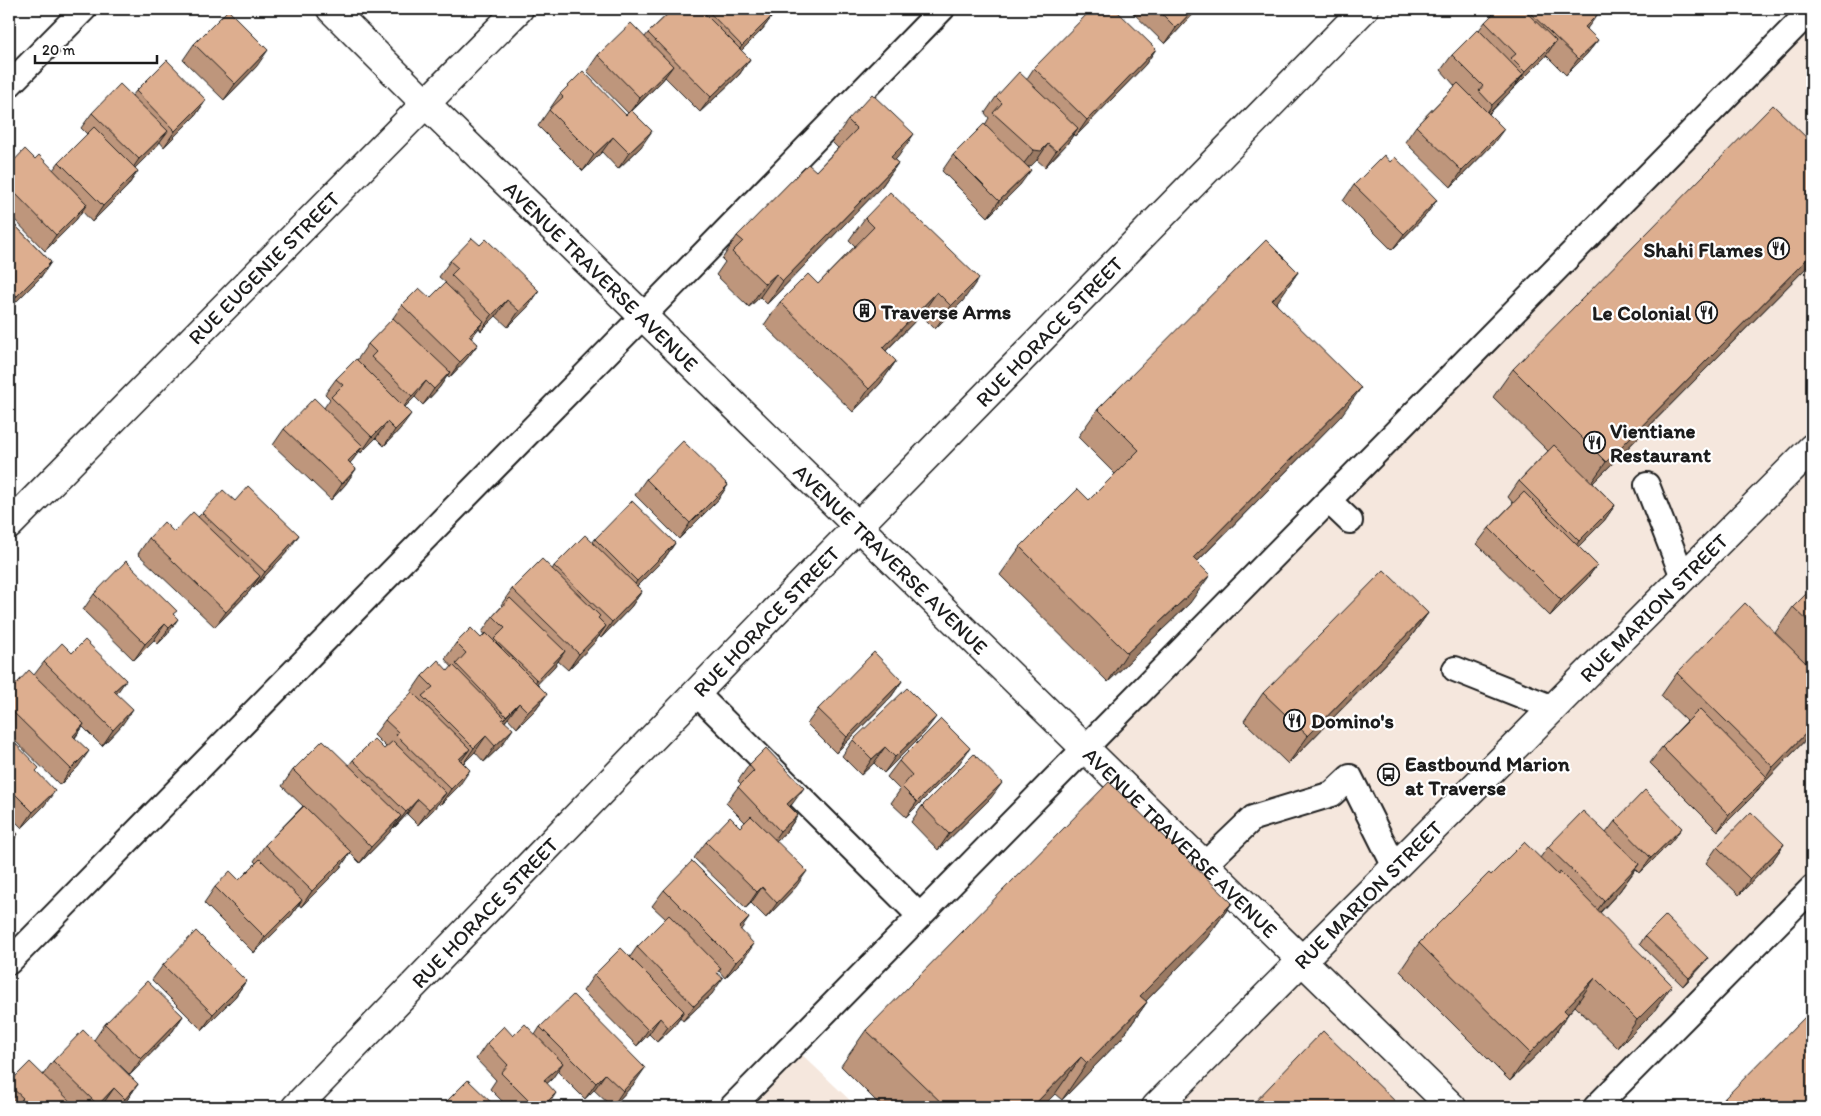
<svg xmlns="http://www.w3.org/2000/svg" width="1821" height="1116" font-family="Itim,sans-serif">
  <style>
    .built { fill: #f5e7dd }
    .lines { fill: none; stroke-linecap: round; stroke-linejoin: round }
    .service-casing { stroke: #1c1c1c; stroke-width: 28 }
    .minor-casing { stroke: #1c1c1c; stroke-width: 31 }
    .secondary-casing { stroke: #1c1c1c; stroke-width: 31 }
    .service { stroke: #fff; stroke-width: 24 }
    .minor { stroke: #fff; stroke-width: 28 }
    .secondary { stroke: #fff; stroke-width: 28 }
    .wall { fill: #be967b; stroke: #1c1c1c }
    .shaded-wall { fill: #9b7a64; stroke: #1c1c1c }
    .building { fill: #ddae8f; stroke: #1c1c1c }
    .labels { text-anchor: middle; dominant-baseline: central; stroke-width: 4.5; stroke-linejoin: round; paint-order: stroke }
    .poi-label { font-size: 21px; font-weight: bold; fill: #1c1c1c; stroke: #fff; text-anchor: start }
    .street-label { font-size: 21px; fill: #1c1c1c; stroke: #fff }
  </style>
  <rect width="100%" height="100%" fill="#fff"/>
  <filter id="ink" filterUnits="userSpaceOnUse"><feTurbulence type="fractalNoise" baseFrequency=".02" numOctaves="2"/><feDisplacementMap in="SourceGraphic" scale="10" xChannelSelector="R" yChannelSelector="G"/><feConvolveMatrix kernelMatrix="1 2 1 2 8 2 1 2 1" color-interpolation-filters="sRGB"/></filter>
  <g filter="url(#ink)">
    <path class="built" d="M1812 9V888L1596 1107H1157L1302 961 1086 749Z
      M793 1046 857 1107H732Z"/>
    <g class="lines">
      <defs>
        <path id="service" d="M9 85 84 9
          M1647 485 1683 577
          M1329 501 1350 521
          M1455 669 1553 708
          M696 693 920 916
          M1204 865 1253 818 1332 794 1350 777 1395 867
          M9 962 643 316 942 9
          M732 1107 1812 9
          M1596 1107 1812 888"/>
        <g id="minor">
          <path id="s1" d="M331 9 426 104 1452 1107"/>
          <path id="s2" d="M9 525 519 9"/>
          <path id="s3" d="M296 1107 819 566 1364 9"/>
        </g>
        <g id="secondary">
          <path id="s4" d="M1156 1107 1812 448"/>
        </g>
      </defs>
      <use href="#service" class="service-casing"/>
      <use href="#minor" class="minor-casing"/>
      <use href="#secondary" class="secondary-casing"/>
      <use href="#service" class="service"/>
      <use href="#minor" class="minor"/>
      <use href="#secondary" class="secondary"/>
    </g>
    <path class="wall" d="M673 9H767L773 15 762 30 741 51 750 59 739 75 700 112 665 77 662 81 632 111 641 147 618 169 602 152 583 171 538 126 560 94 626 115 628 113 587 71 598 55 645 37 648 33Z
      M777 9H785L781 13Z
      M1129 9H1198L1165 44Z
      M1498 9H1592L1587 29 1598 40 1586 55 1566 75 1546 55 1514 88 1511 91 1489 114 1493 144 1451 187 1405 142 1416 126 1455 86 1441 70 1452 55 1479 30 1485 22Z
      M194 44 257 66 224 100 183 60Z
      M1156 49 1145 65 1076 136 1074 134 1067 144 1045 167 1037 160 1030 167H1028L1020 185 988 217 942 171 953 155 985 125 989 118 985 113 996 97 1026 80 1034 68Z
      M136 91 206 100 195 116 164 147 160 142 156 147 135 168 138 171 127 187 92 222 82 211 76 220 45 251 9 214V166L35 159 53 170 59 162 87 134 81 128 92 113 132 96Z
      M848 120 898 157 895 160 898 163 882 186 767 304 760 297 749 307 716 275 725 262 722 259 737 236 816 171 838 148 832 142Z
      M1812 143V262L1593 483 1615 505 1604 521 1578 546 1597 565 1586 580 1550 616 1477 544 1489 528 1513 503 1508 497 1519 481 1548 451 1493 397 1513 369Z
      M1354 185 1426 215 1392 250 1343 201Z
      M865 218 963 301 935 329 921 315 886 351 896 361 880 384 853 412 764 325 780 302 818 284 855 246 849 240Z
      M9 219 51 262 40 278 9 309Z
      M480 245 539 291 528 307 508 327 496 316 481 331 479 328 471 338 478 344 466 360 449 378 447 376 439 388 423 405 415 397 405 407 400 429 384 446 376 438 361 453 360 451 350 463 356 469 345 485 331 500 273 445 284 429 324 408 330 399 325 394 336 379 364 368 357 360 368 344 391 321 402 305 430 298 446 283 439 277 450 261Z
      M1298 272 1276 303 1341 416 1197 562 1190 603 1108 682 1000 575 1020 547 1089 500 1115 474 1078 437 1098 409Z
      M646 479 728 485 717 501 679 539 635 495Z
      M202 513 288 551 254 588 252 587 249 592 215 627 138 554 149 538 174 532 198 517Z
      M595 539 675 543 664 559 637 586 642 591 631 607 601 638 599 636 595 642 568 670 558 661 554 667 537 684 547 694 535 710 517 728 508 718 505 722 502 745 484 762 475 752 463 763 459 786 440 805 438 803 434 809 418 825 407 814 394 828 393 827 390 832 360 863 350 853 340 868 301 907 299 904 291 916 254 953 204 903 215 887 239 880 256 863 254 861 265 845 303 806 282 786 293 770 349 765 353 760 384 749 386 747 374 735 385 720 412 693 411 692 422 676 448 671 452 667 445 659 456 643 481 638 484 635 482 632 493 616 502 606 501 605 512 589 552 570 554 566 593 542Z
      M1812 588V733L1760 787 1756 793 1718 831 1650 763 1662 747 1687 721 1661 696 1677 673 1775 633 1793 607Z
      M94 594 174 615 167 635 158 644 154 640 134 660 83 610Z
      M1428 613 1408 641 1288 764 1244 721 1263 693Z
      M72 653 126 680 116 693 122 725 102 746 83 727 75 738 78 767 60 785 9 735V692L34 675 44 662Z
      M902 681 891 697 836 753 807 724 818 709Z
      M924 733 884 773 874 763 861 775 842 756 853 740Z
      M9 737 36 772 44 806 22 828 9 815Z
      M899 761 959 764 906 817 891 803 900 790 887 777Z
      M749 765 793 803 790 807 798 815 787 831 776 841 796 887 766 918 751 903 746 908 694 858 706 842 740 827 745 822 726 803 738 787 741 784 738 781Z
      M991 798 938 850 911 822 922 806Z
      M1615 821 1670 843 1640 873 1636 869 1619 892 1600 913 1653 1013 1618 1048 1575 1006 1568 1014 1549 1043 1510 1081 1400 971 1419 943 1540 858 1548 847 1606 833Z
      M1784 844 1773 860 1739 895 1706 863 1717 847Z
      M664 890 749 918 740 930 743 960 725 978 719 971 717 973 712 994 683 1021 680 1017 673 1027 657 1042 649 1034 637 1046 583 991 594 975 630 957 637 947 666 919 652 906Z
      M1232 903 1206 939 1146 1001 1147 1002 1121 1039 1062 1100 1055 1094 1042 1107H882L841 1066 866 1030Z
      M1645 936 1708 958 1702 966 1683 986 1640 944Z
      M163 965 246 981 235 997 202 1030 152 980Z
      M183 1016 172 1032 130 1075 94 1040 105 1024Z
      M540 1027 634 1084 612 1107 594 1090 585 1099 557 1071 552 1079 547 1083V1107H508L490 1089 496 1080 476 1059 487 1043 513 1036 535 1035Z
      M53 1061 138 1084 127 1100 121 1107H106L103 1104 100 1107H9V1083L43 1075Z"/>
    <path class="shaded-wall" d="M1194 9H1198L1165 44 1176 28Z
      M1598 14 1586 30 1585 27Z
      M773 15 762 30 731 61 742 46Z
      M1598 40 1586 55 1566 75 1578 59Z
      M1556 41 1545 57 1514 88 1525 72Z
      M1156 49 1145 65 1076 136 1087 120Z
      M268 50 257 66 224 100 235 84Z
      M750 59 739 75 700 112 711 97Z
      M673 66 662 81 629 113 640 98Z
      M1523 75 1511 91 1481 121 1492 105Z
      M206 100 195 116 164 147 175 131Z
      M1078 128 1067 144 1045 167 1056 151Z
      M1504 129 1493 144 1451 187 1462 171Z
      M168 131 156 147 128 175 139 159Z
      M652 131 641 147 618 169 629 153Z
      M914 134 898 157 876 180 891 157Z
      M613 137 602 152 583 171 594 155Z
      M1048 144 1037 160 1030 167 1022 166 1034 150Z
      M898 163 882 186 767 304 783 281Z
      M1031 170 1020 185 988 217 999 201Z
      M138 171 127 187 92 222 103 206Z
      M1437 200 1426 215 1392 250 1404 234Z
      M87 204 76 220 45 251 56 235Z
      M1812 254V262L1586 490 1606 462Z
      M51 262 40 278 9 309V307L17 296Z
      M1298 272 1278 301 1252 328 1272 300Z
      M776 274 760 297 749 307 765 284Z
      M979 278 963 301 935 329 951 306Z
      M539 291 528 307 508 327 519 311Z
      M937 292 921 315 867 370 883 348Z
      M507 300 496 316 481 331 492 315Z
      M484 321 472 337 458 352 469 336Z
      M478 344 466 360 449 378 460 362Z
      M896 361 880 384 853 412 869 389Z
      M450 372 439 388 423 405 434 389Z
      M426 381 415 397 400 412 412 396Z
      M1361 388 1341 416 1173 586 1193 558Z
      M411 414 400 429 384 446 395 430Z
      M387 422 376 438 361 453 372 437Z
      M363 446 352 461 337 477 348 461Z
      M356 469 345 485 331 500 342 484Z
      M728 485 717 501 679 539 690 523Z
      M1615 505 1604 521 1568 557 1579 541Z
      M299 535 288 551 254 588 265 572Z
      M675 543 664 559 626 597 637 581Z
      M1597 565 1586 580 1550 616 1561 600Z
      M1210 575 1190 603 1108 682 1127 653Z
      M260 576 249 592 215 627 226 612Z
      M642 591 631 607 601 638 612 622Z
      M1428 613 1408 641 1288 764 1308 736Z
      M178 619 167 635 158 644 169 628Z
      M165 624 154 640 134 660 145 644Z
      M606 626 595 642 568 670 579 654Z
      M565 651 554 667 526 696 537 680Z
      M126 680 115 696 114 691Z
      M902 681 891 697 836 753 847 737Z
      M547 694 535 710 517 728 528 712Z
      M519 703 508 718 496 731 502 719 505 718Z
      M133 709 122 725 102 746 113 730Z
      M936 717 924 733 884 773 895 757Z
      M84 724 73 740V736Z
      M1812 727V733L1760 787 1756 793 1718 831 1729 815 1765 779 1773 767Z
      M513 729 502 745 484 762 495 746Z
      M486 736 475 752 463 764 474 748Z
      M885 747 874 763 861 775 872 759Z
      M970 748 959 764 906 817 917 802Z
      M470 749 459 764V759Z
      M89 751 78 767 60 785 71 769Z
      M470 770 459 786 440 805 451 789Z
      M1002 783 991 798 938 850 949 834Z
      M804 788 793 803 776 820 787 804Z
      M55 791 44 806 22 828 33 812Z
      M446 793 434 809 418 825 429 809Z
      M418 799 407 814 394 828 406 812Z
      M798 815 787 831 769 847 780 831Z
      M401 816 390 832 360 863 371 847Z
      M1682 828 1670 843 1640 873 1651 858Z
      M18 834 9 847V843Z
      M1784 844 1773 860 1739 895 1750 879Z
      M351 852 340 868 301 907 312 891Z
      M1639 864 1619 892 1584 929 1604 901Z
      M807 871 796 887 766 918 777 903Z
      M762 887 751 903 746 908 757 892Z
      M302 900 291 916 254 953 265 937Z
      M1232 903 1206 939 1115 1033 1140 996Z
      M749 918 738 934 739 928Z
      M754 944 743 960 725 978 736 962Z
      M1708 958 1702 966 1683 986 1689 978Z
      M723 978 712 994 683 1021 694 1006Z
      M1595 978 1575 1006 1544 1038 1564 1010Z
      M246 981 235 997 202 1030 213 1014Z
      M1672 985 1653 1013 1618 1048 1637 1020Z
      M1147 1002 1121 1039 1062 1100 1087 1063Z
      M684 1011 673 1027 657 1042 668 1027Z
      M1568 1014 1549 1043 1510 1081 1530 1053Z
      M183 1016 172 1032 130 1075 141 1059Z
      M660 1018 649 1034 637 1046 648 1030Z
      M1081 1057 1055 1094 1042 1107H1032Z
      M563 1063 552 1079 533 1096 544 1080Z
      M645 1068 634 1084 612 1107 623 1091Z
      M605 1074 594 1090 585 1099 596 1083Z
      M138 1084 127 1100 121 1107H119L125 1099Z
      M114 1088 103 1104 100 1107H96Z
      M556 1093 547 1107H542Z"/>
    <path class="building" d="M673 9H700L750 59 711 97 648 33Z
      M706 9H767L773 15 742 46Z
      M1092 9H1115L1156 49 1087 120 1034 68Z
      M1157 9H1194L1176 28Z
      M1498 9H1523L1556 41 1525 72 1511 58 1516 54 1485 22Z
      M1526 9H1592L1598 14 1585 27 1598 40 1578 59Z
      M228 10 268 50 235 84 194 44Z
      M631 23 673 66 640 98 598 55Z
      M1478 29 1523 75 1492 105 1479 91 1483 86 1452 55Z
      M167 60 206 100 175 131 136 91Z
      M583 71 626 115 631 110 652 131 629 153 613 137 594 155 549 110 563 97 560 94Z
      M1019 72 1078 128 1056 151 1048 144 1041 151 1034 150 993 113 1002 103 996 97Z
      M1458 83 1504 129 1462 171 1416 126Z
      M120 84 168 131 139 159 92 113Z
      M872 94 914 134 891 157 898 163 783 281 776 274 765 284 732 252 743 241 737 236 808 164 816 171 857 129 848 120Z
      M1773 105 1812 143V254L1606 462 1513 369Z
      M984 124 1031 170 999 201 953 155Z
      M94 127 138 171 103 206 59 162Z
      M25 149 35 159 39 155 87 204 56 235 10 188 15 182 9 176V166Z
      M1384 155 1390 162 1395 157 1437 200 1404 234 1354 185Z
      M890 192 979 278 951 306 937 292 883 348 896 361 869 389 780 302 808 274 818 284 874 227 865 218Z
      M9 219 51 262 17 296 9 288Z
      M472 238 480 245 486 239 539 291 519 311 507 300 492 315 451 275 458 268 450 261Z
      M1266 240 1298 272 1272 300 1361 388 1193 558 1210 575 1127 653 1020 547 1078 489 1089 500 1139 450 1098 409Z
      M445 283 484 321 469 336 478 344 460 362 402 305 419 288 430 298Z
      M393 318 450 372 434 389 426 381 412 396 371 357 376 352 368 344Z
      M356 359 411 414 395 430 387 422 372 437 331 397 343 385 336 379Z
      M314 398 363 446 348 461 356 469 342 484 284 429Z
      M683 441 728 485 690 523 646 479Z
      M1554 445 1615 505 1579 541 1519 481Z
      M248 486 299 535 265 572 202 513 223 490 235 501Z
      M1524 492 1597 565 1561 600 1489 528Z
      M632 501 675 543 637 581 595 539Z
      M193 512 260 576 226 612 149 538 164 522 174 532Z
      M585 535 642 591 612 622 554 566Z
      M542 559 600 616 598 618 606 626 579 654 512 589Z
      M126 561 177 611 173 614 178 619 169 628 165 624 145 644 94 594Z
      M1384 570 1428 613 1308 736 1263 693Z
      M1812 588V625L1793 607Z
      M510 598 565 651 537 680 494 639 505 628 493 616Z
      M1745 603 1812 669V727L1773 767 1677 673Z
      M471 628 481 638 486 633 547 694 528 712 519 703 506 716 456 664 466 653 456 643Z
      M85 640 126 680 114 691 133 709 113 730 44 662 62 643 72 653Z
      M874 652 902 681 847 737 818 709Z
      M438 660 448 671 453 665 505 718 502 719 513 729 495 746 486 736 474 748 422 696 433 687 422 676Z
      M29 670 84 724 73 736 89 751 71 769 9 708V692Z
      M907 688 936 717 895 757 885 747 872 759 853 740Z
      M412 692 470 749 459 759 470 770 451 789 396 735 398 732 385 720Z
      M1700 709 1767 777 1729 815 1662 747Z
      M941 719 970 748 917 802 902 787 912 775 899 761Z
      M9 737 39 768 36 771 55 791 33 812 14 793 9 799Z
      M374 739 384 749 393 741 446 793 429 809 418 799 406 812 353 760Z
      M323 740 401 816 371 847 293 770Z
      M766 748 804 788 787 804 798 815 780 831 738 787 754 771 749 765Z
      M974 754 1002 783 949 834 922 806Z
      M1109 782 1232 903 1140 996 1147 1002 1087 1063 1081 1057 1032 1107H946L866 1030Z
      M1645 790 1682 828 1651 858 1615 821Z
      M304 806 351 852 312 891 265 845Z
      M1583 811 1639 864 1604 901 1548 847Z
      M1751 812 1784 844 1750 879 1717 847Z
      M751 816 807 871 777 903 762 887 757 892 706 842 730 817 740 827Z
      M9 825 18 834 9 843Z
      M1524 842 1558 875 1560 872 1672 985 1637 1020 1595 978 1564 1010 1568 1014 1530 1053 1419 943 1489 873 1491 875Z
      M260 859 302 900 265 937 215 887 230 871 239 880Z
      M692 861 749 918 739 928 754 944 736 962 664 890Z
      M669 915 721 968 717 973 723 978 694 1006 637 947Z
      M1665 916 1708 958 1689 978 1645 936Z
      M196 931 246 981 213 1014 163 965Z
      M621 948 684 1011 668 1027 660 1018 648 1030 594 975Z
      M147 981 183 1016 141 1059 105 1024Z
      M573 995 645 1068 623 1091 605 1074 596 1083 540 1027Z
      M1812 1010V1107H1716Z
      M525 1024 563 1063 544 1080 556 1093 542 1107H535L501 1073 508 1065 487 1043 504 1026 513 1036Z
      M83 1030 138 1084 125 1099 114 1088 98 1105 53 1061Z
      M1323 1031 1401 1107H1250Z
      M30 1062 76 1107H14L23 1098 9 1085V1083Z
      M468 1080 496 1107H441Z
      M890 1104 893 1107H886Z"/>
  </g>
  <defs>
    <symbol id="restaurant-ring" viewBox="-11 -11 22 22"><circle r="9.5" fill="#fff" stroke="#1c1c1c" stroke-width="1.5"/><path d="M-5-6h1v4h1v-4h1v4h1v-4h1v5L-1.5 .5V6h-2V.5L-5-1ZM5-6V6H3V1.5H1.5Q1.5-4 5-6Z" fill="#1c1c1c"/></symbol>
    <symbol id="building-ring" viewBox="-11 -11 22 22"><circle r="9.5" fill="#fff" stroke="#1c1c1c" stroke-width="1.5"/><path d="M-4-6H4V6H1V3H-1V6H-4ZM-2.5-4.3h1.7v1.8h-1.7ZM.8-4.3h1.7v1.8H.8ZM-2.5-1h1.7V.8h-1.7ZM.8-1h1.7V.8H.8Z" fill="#1c1c1c"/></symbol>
    <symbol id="bus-ring" viewBox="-11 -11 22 22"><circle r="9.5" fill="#fff" stroke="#1c1c1c" stroke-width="1.5"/><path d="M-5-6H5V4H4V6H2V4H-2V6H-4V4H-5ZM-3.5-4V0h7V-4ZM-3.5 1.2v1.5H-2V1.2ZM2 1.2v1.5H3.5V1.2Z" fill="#1c1c1c"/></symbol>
  </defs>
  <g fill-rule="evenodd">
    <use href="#restaurant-ring" x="1766" y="236" width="25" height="25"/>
    <use href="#building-ring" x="852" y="298" width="25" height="25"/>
    <use href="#restaurant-ring" x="1694" y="300" width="25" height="25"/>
    <use href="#restaurant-ring" x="1582" y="430" width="25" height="25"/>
    <use href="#restaurant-ring" x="1282" y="708" width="25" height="25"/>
    <use href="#bus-ring" x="1376" y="762" width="25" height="25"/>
  </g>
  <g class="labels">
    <g class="poi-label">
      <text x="1763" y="249" text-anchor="end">Shahi Flames</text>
      <text x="881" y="311">Traverse Arms</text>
      <text x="1691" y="312" text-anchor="end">Le Colonial</text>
      <text x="1610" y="430">Vientiane<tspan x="1610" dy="24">Restaurant</tspan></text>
      <text x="1311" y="720">Domino's</text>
      <text x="1405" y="763">Eastbound Marion<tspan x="1405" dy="24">at Traverse</tspan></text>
    </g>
    <g class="street-label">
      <text stroke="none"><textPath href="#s2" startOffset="362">RUE EUGENIE STREET</textPath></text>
      <text stroke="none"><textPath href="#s1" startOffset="380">AVENUE TRAVERSE AVENUE</textPath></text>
      <text stroke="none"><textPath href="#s3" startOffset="1081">RUE HORACE STREET</textPath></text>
      <text stroke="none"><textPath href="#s1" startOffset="785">AVENUE TRAVERSE AVENUE</textPath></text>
      <text stroke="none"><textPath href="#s4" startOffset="705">RUE MARION STREET</textPath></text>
      <text stroke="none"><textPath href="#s3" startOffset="676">RUE HORACE STREET</textPath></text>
      <text stroke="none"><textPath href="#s1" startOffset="1190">AVENUE TRAVERSE AVENUE</textPath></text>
      <text stroke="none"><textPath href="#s4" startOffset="300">RUE MARION STREET</textPath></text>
      <text stroke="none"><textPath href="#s3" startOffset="271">RUE HORACE STREET</textPath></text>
    </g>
  </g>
  <rect width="1821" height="1116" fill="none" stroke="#fff" stroke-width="30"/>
  <rect x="15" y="15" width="1791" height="1086" fill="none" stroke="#1c1c1c" stroke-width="2" filter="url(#ink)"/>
  <path d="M35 55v8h122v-8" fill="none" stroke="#1c1c1c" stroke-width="2.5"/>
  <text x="42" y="55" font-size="15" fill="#1c1c1c" stroke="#ffffff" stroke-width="4" paint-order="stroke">20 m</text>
</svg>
